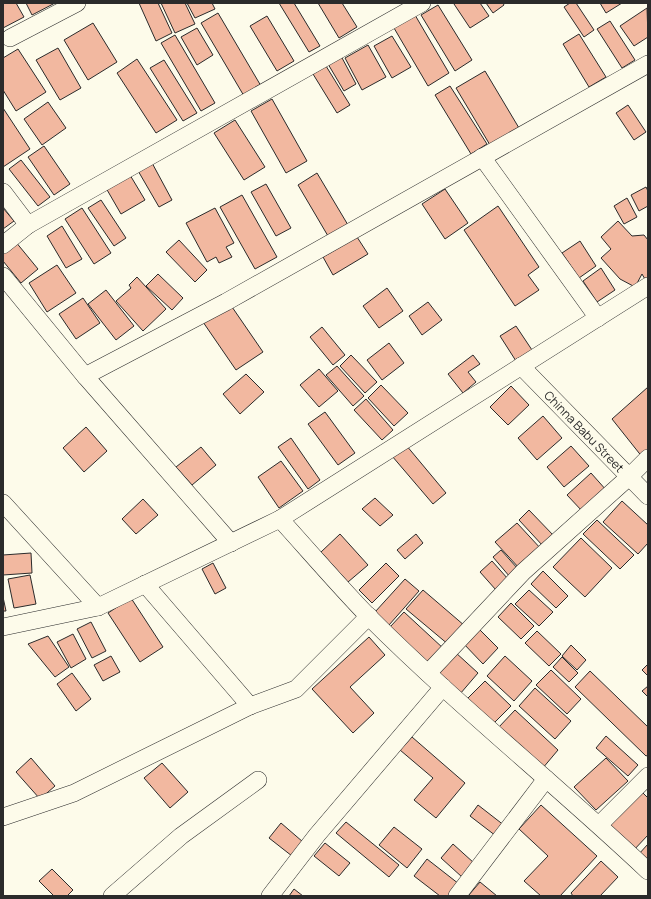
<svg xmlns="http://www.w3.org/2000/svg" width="651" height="899" font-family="Manrope,sans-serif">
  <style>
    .building { fill: #f2b8a0; stroke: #2b2b2b }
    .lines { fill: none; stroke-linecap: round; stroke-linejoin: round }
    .street-casing { stroke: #2b2b2b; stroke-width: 18 }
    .street { stroke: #fdfbea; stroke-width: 17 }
    .labels { text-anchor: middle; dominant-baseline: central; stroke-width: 3; stroke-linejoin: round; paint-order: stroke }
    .street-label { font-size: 12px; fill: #2b2b2b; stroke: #fdfbea }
  </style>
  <rect width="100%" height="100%" fill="#fdfbea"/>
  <path class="building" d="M3 3H16L24 17 3 28Z
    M26 3H55L32 15Z
    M139 3H158L172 33 156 41Z
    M161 3H185L195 24 175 33Z
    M187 3H212L215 9 195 18Z
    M279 3H294L320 46 309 52Z
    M318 3H342L357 27 339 38Z
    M456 3H480L489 16 470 28 454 4Z
    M486 3H503L504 5 493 13Z
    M570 3H576L594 30 584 37 564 7Z
    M600 3H622L606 13Z
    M438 5 472 60 455 71 421 15Z
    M647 8 648 37 634 46 620 26Z
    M218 13 261 86 244 96 201 23Z
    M415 15 449 73 428 86 394 28Z
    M267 16 294 61 277 71 250 26Z
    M610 21 635 60 622 68 597 29Z
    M93 23 117 62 88 80 64 40Z
    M197 28 213 55 197 65 181 37Z
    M579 34 606 77 589 87 563 44Z
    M175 35 215 103 201 111 161 43Z
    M392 36 411 67 392 78 374 46Z
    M368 45 386 77 362 90 345 58Z
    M58 48 81 88 60 100 36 60Z
    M18 49 46 92 16 111 3 90V58Z
    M341 56 356 84 344 91 328 64Z
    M137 59 177 120 156 133 117 73Z
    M164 60 197 113 183 121 150 68Z
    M326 66 350 105 337 113 313 74Z
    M485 71 519 128 490 145 456 88Z
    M450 86 487 144 471 154 435 95Z
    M272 99 307 161 286 173 251 111Z
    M48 102 66 128 42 145 24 119Z
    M628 105 646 132 634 140 616 113Z
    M3 108 30 149 3 167Z
    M235 120 265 167 244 180 214 133Z
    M44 146 70 184 54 195 28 157Z
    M21 160 50 197 38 206 9 169Z
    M151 161 172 200 159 207 137 169Z
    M317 173 348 225 328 236 298 185Z
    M130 175 145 200 121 214 106 188Z
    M266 184 291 228 276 236 251 192Z
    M646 187 648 191V206L639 211 631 195Z
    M445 189 468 223 445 239 422 204Z
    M242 195 277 257 255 269 220 207Z
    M627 198 637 217 624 224 614 206Z
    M101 200 126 238 114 246 88 208Z
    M498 206 539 267 528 275 539 290 515 306 464 230Z
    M3 208 14 221 3 229Z
    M82 208 111 253 94 264 65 219Z
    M215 208 234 243 226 247 232 257 219 263 216 257 207 262 186 223Z
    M618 221 632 236 644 235 648 240V280L646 281 642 274 635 287 620 279 601 258 611 249 601 237Z
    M62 226 82 259 66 268 47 236Z
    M357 237 368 254 333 275 323 257Z
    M179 240 207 270 195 282 166 252Z
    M15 241 38 269 21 283 3 261V251Z
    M580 241 596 266 579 278 562 253Z
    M57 265 76 293 47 312 29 283Z
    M601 268 615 290 597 302 583 281Z
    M158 274 183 298 172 310 146 286Z
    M137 277 166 309 143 331 116 301 131 288 129 285Z
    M387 288 403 311 379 328 363 306Z
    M106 290 134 326 116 340 88 304Z
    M83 298 100 323 76 339 59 314Z
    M428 302 442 320 422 335 409 316Z
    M230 304 263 352 236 370 203 322Z
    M516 326 532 350 516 361 500 336Z
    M322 327 345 355 333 365 310 337Z
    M389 343 404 363 382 380 367 360Z
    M351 355 377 382 365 393 340 366Z
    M473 355 480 364 468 372 476 382 463 393 448 374Z
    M337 366 364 396 353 406 326 375Z
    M319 369 338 391 319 407 300 385Z
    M246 374 264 392 240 414 223 394Z
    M381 385 408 413 394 426 368 398Z
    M511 386 529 405 508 425 490 407Z
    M648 387V453L643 458 612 419Z
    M366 399 393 430 382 440 354 410Z
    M325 412 355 453 338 465 308 424Z
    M543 416 562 438 537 460 518 438Z
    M86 427 107 451 84 472 63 448Z
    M291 438 320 480 308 489 278 447Z
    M406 445 446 493 433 504 392 456Z
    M571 446 589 466 564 487 547 467Z
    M201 447 216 465 192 485 176 467Z
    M281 461 303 491 279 508 258 477Z
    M591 473 607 491 583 512 567 495Z
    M375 498 393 515 380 526 362 509Z
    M143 499 158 515 136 534 122 519Z
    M622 501 648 525V543L638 554 603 522Z
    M529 510 554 536 543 546 519 520Z
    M597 520 634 555 620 569 583 534Z
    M517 523 542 550 520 569 495 542Z
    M340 534 368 565 348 582 321 552Z
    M416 534 423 543 405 559 397 550Z
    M581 538 612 568 585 597 553 567Z
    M501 550 518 569 510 577 493 557Z
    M31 553 32 573 3 575V555Z
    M492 561 508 579 496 590 480 572Z
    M213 563 226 588 215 594 202 569Z
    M386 563 399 576 372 603 359 590Z
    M543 571 568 596 556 608 531 584Z
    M30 575 36 604 14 608 8 579Z
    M405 579 419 591 389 625 375 612Z
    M423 590 465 626 449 645 406 609Z
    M529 590 553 612 539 626 515 604Z
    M3 597 6 611H3Z
    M131 598 163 647 140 662 108 613Z
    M511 603 534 626 521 639 498 617Z
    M404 612 444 649 430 664 390 627Z
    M91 622 106 651 92 658 77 629Z
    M477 627 498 648 483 664 462 642Z
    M537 631 561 654 549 666 525 643Z
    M73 634 86 659 71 668 57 642Z
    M48 636 69 667 55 677 28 644Z
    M369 637 385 655 350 687 374 713 353 733 312 689Z
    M571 645 586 660 577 670 562 656Z
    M455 652 478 673 460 694 436 674Z
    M111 656 120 672 103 681 94 665Z
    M505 656 532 681 514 701 487 676Z
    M562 657 578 673 569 682 553 667Z
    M648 664V676L642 670Z
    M551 670 581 699 567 714 536 685Z
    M590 671 648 727V755L646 756 575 687Z
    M72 673 91 699 76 711 57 684Z
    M485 681 511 706 493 724 467 699Z
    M648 686V697L642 691Z
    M535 688 571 721 555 739 519 706Z
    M515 710 558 750 542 769 498 728Z
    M606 736 638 765 628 776 596 748Z
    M412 737 465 783 436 818 414 800 433 778 400 750Z
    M31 758 55 786 40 799 16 772Z
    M606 758 628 781 596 810 574 787Z
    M162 763 188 792 170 808 144 778Z
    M641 791 648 798V835L632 852 607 827Z
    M478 805 505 826 496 836 470 816Z
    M541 805 597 856 560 896H541L524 881 548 856 519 829Z
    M346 822 399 865 389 877 336 833Z
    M281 823 303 842 292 856 269 838Z
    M394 827 422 849 407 868 379 845Z
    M325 843 350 863 339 876 314 856Z
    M453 844 474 863 462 877 441 858Z
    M648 844V865L638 855Z
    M427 859 459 884 449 896H440L414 876Z
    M601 861 618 877 600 896H573L571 893Z
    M52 869 73 890 67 896H54L39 881Z
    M480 882 497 896H468Z
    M294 889 303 896H289Z"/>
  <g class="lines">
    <defs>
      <g id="street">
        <path d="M10 38 77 3"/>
        <path d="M482 157 598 318"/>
        <path d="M3 192 28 225"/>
        <path d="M3 245 28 225 422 3"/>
        <path d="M3 276 85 376 231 543"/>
        <path id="s1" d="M521 366 648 496"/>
        <path d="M85 376 226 302 648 64"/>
        <path d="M3 503 98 607"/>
        <path d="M280 519C309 551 338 585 369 617 458 706 557 785 648 871"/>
        <path d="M145 584 250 706"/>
        <path d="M3 627 98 607 280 519 648 286"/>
        <path d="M428 673 523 572 629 477 648 458"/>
        <path d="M3 817 74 793 250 706 296 689 369 616"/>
        <path d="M599 825 648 776"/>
        <path d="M112 896 181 836 258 780"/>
        <path d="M270 896 317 835 443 687"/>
        <path d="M457 896 546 779"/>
      </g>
    </defs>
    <use href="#street" class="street-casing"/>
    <use href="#street" class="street"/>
  </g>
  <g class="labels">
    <g class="street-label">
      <text stroke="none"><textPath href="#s1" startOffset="91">Chinna Babu Street</textPath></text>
    </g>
  </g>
  <rect width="651" height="899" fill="none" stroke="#2b2b2b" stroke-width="8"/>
</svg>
